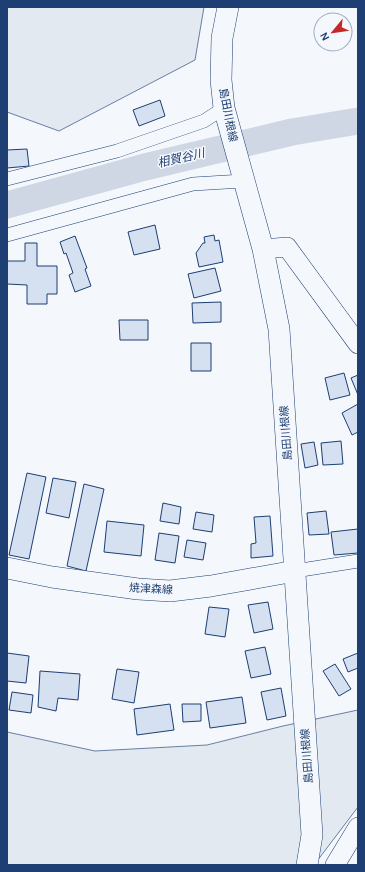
<svg xmlns="http://www.w3.org/2000/svg" width="365" height="872" font-family="Karla,'Noto Sans JP',sans-serif">
  <style>
    .green { fill: #e3e9f0; stroke: #687fa3 }
    .lines { fill: none; stroke-linecap: round; stroke-linejoin: round }
    .river { stroke: #cfd7e4; stroke-width: 27 }
    .building { fill: #d5e0f0; stroke: #1d3f73 }
    .street-casing { stroke: #1d3f73; stroke-width: 14 }
    .secondary-casing { stroke: #1d3f73; stroke-width: 20 }
    .primary-casing { stroke: #1d3f73; stroke-width: 22 }
    .street { stroke: #f4f7fb; stroke-width: 13 }
    .secondary { stroke: #f4f7fb; stroke-width: 19 }
    .primary { stroke: #f4f7fb; stroke-width: 21 }
    .labels { text-anchor: middle; dominant-baseline: central; stroke-width: 3; stroke-linejoin: round; paint-order: stroke }
    .street-label { font-size: 11px; fill: #1d3f73; stroke: #f4f7fb }
    .water-label { font-size: 12px; font-style: italic; fill: #1d3f73; stroke: #f4f7fb }
  </style>
  <rect width="100%" height="100%" fill="#f4f7fb"/>
  <path class="green" d="M7 7H204L195 60 59 131 7 112Z
    M358 710V807L314 865H7V732L95 751 207 745 283 726Z"/>
  <g class="lines">
    <path class="river" d="M7 205 145 167 292 132 358 121"/>
  </g>
  <path class="building" d="M160 100 165 116 139 126 133 110Z
    M27 149 29 166 7 168V150Z
    M155 225 160 249 134 255 128 232Z
    M214 235 215 241 219 240 223 262 199 267 196 253 203 243H205L204 237Z
    M75 236 87 268 85 269 91 286 75 292 69 275 73 273 66 253 64 254 60 242Z
    M25 243H37V266H57V294H47V304H27V285L7 284V261H25Z
    M215 268 221 291 194 298 188 274Z
    M221 302V322L193 323 192 303Z
    M119 320H148V340H120Z
    M191 343H211V371H191Z
    M344 373 350 395 330 400 325 378Z
    M358 375V395L351 378Z
    M358 404V432L352 435 342 413Z
    M341 441 343 464 323 465 321 443Z
    M314 442 318 465 305 468 301 444Z
    M27 473 46 477 29 559 9 555Z
    M53 478 76 482 69 518 46 513Z
    M84 484 104 489 86 571 67 566Z
    M163 503 181 507 179 524 160 521Z
    M326 511 329 534 309 535 307 513Z
    M196 512 214 515 212 532 193 529Z
    M270 516 273 556 251 558V544L256 543 254 517Z
    M107 521 144 525 141 556 104 552Z
    M358 529V553L334 555 331 532Z
    M159 533 179 536 175 563 155 560Z
    M187 540 206 543 203 560 184 557Z
    M268 602 273 629 254 633 248 605Z
    M209 607 229 609 225 637 205 634Z
    M265 647 271 674 251 678 245 651Z
    M7 653 29 656 26 683 7 681Z
    M358 653V668L348 672 343 659Z
    M335 664 351 689 339 696 323 671Z
    M117 669 139 672 134 703 112 699Z
    M40 671 80 674 78 700 58 698 56 711 38 707Z
    M281 688 286 716 267 720 261 692Z
    M12 692 33 695 31 713 9 710Z
    M242 697 246 723 210 728 206 702Z
    M170 704 174 730 137 735 134 709Z
    M182 704H201V721L183 722Z"/>
  <g class="lines">
    <defs>
      <path id="street" d="M7 179 117 151 204 121 224 108
        M7 235 193 184 243 181
        M295 571 358 561"/>
      <path id="secondary" d="M263 249 287 247 358 344
        M335 865 358 827"/>
      <path id="primary" d="M228 7 222 38 221 80 224 108 263 249 279 329 312 835 307 865
        M7 568 52 577 138 589 170 591 211 586 295 571"/>
    </defs>
    <use href="#street" class="street-casing"/>
    <use href="#secondary" class="secondary-casing"/>
    <use href="#primary" class="primary-casing"/>
    <use href="#street" class="street"/>
    <use href="#secondary" class="secondary"/>
    <use href="#primary" class="primary"/>
  </g>
  <g class="labels">
    <g class="street-label">
      <text transform="translate(228 115) rotate(79)">島田川根線</text>
      <text transform="translate(286 433) rotate(-94)">島田川根線</text>
      <text transform="translate(151 589) rotate(3)">焼津森線</text>
      <text transform="translate(307 756) rotate(-94)">島田川根線</text>
    </g>
    <g class="water-label">
      <text transform="translate(181 158) rotate(-13)">相賀谷川</text>
    </g>
  </g>
  <rect width="365" height="872" fill="none" stroke="#1d3f73" stroke-width="16"/>
  <g transform="translate(333 32) rotate(241)"><circle r="19" fill="#f4f7fb" stroke="#9eadc5"/>
  <path d="M0-3L7 15L0 10L-7 15Z" fill="#c62828"/>
  <text y="-6" font-size="11" font-weight="bold" text-anchor="middle" fill="#1d3f73">N</text>
  </g>
</svg>
